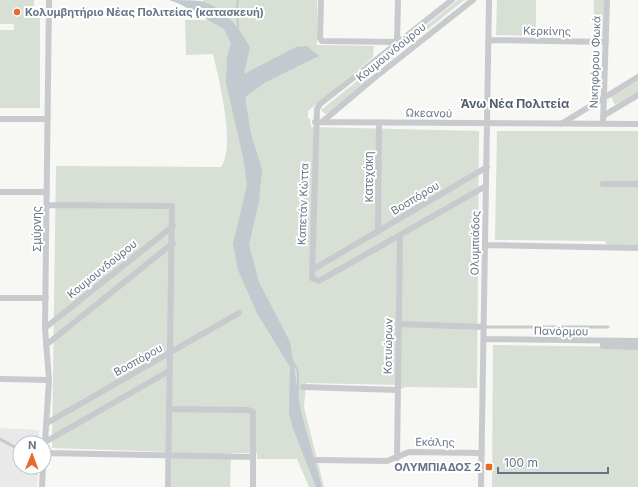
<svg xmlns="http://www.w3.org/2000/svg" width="638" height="487" font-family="Inter,sans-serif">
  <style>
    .built { fill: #e8e9e8 }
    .green { fill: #d8dfd5 }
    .water { fill: #c2c9cf }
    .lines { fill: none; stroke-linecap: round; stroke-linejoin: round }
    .stream { stroke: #c2c9cf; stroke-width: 2 }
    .lane { stroke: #c8cace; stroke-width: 3 }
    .street { stroke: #c8cace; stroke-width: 6 }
    .poi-dot { fill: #e56b27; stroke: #fff; stroke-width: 1.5 }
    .labels { text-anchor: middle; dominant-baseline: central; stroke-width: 4; stroke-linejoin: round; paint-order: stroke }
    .poi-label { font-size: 11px; font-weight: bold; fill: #667486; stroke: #fff; text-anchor: start }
    .street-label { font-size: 11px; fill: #667486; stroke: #fff }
    .neighbourhood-label { font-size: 12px; font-weight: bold; fill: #545e6b; stroke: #fff }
  </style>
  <rect width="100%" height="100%" fill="#f7f7f4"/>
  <path class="built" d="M0 428 39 430V443H20V467H38L37 487H0Z"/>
  <path class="green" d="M0 0H34V18H40V108H0V30H14V24H0Z
    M203 0H317V45L374 46 373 57 308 111V118L310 119 311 127 479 131 477 391V388L406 387 401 389V385L306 383 304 407 324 487H309L297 459H257V453H231L230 487H171L172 452 52 448 56 166 221 167C236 146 219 80 213 54L186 55 185 20H207Z
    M458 0H467L463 1 369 77 366 81 330 112 325 114 321 110Z
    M497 0H536V36L496 35Z
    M594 0H605L604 37H593Z
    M638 81V92L615 105 611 96Z
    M497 131H638V246H609L604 241 495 240Z
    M493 345 638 347V487H492Z"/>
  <path class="water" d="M169 0C179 0 191 0 201 1 224 7 239 28 250 47L244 74 296 47 307 46 319 56 266 82 245 97 251 134 262 169 259 201 249 245 259 282 290 342 301 412 322 487H316L292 426 289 413 290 367 257 313 238 270 233 244 247 185 243 157 226 83 227 57 231 44 224 29 180 4Z"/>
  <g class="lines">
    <path class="stream" d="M238 29 237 4 238 0
      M293 362 298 371V392"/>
    <path class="lane" d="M484 327H608
      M0 439 20 450"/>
    <path class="street" d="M321 0 320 38 322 41 397 42 398 0
      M452 0 320 104 317 109 312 278 319 281 486 186
      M488 40 606 42
      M603 116 638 95
      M0 119H48
      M315 122 638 124
      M322 122 373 79 473 0
      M561 124 638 77
      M603 124 607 0
      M603 184H638
      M0 192H47
      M47 205 172 206 168 487
      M378 232 379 123
      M485 245 638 248
      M312 270 487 167
      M0 298H46
      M398 324 484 327
      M45 328 173 226
      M484 339 638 341
      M603 341V346L638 347
      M46 345 173 243
      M0 379 49 380
      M303 387 397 390
      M169 409 248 410 253 412V487
      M47 423 239 313
      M45 442 169 371
      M44 453 253 457
      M44 458 49 380 45 328 49 0
      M397 458 400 235
      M317 460 387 461 409 452 482 453
      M42 487 43 467
      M481 487 489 0"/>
  </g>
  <g class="poi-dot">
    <circle cx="17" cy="12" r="4"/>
    <rect x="485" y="463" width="8" height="8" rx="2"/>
  </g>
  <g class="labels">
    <g class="poi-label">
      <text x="25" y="12">Κολυμβητήριο Νέας Πολιτείας (κατασκευή)</text>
      <text x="481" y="467" text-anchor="end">ΟΛΥΜΠΙΑΔΟΣ 2</text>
    </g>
    <g class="street-label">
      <text transform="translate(547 31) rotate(1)">Κερκίνης</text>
      <text transform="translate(391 52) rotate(-39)">Κουμουνδούρου</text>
      <text transform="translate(595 62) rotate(-88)">Νικηφόρου Φωκά</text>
      <text transform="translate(429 113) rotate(1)">Ωκεανού</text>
      <text transform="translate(369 177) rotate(-90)">Κατεχάκη</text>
      <text transform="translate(415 198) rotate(-31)">Βοσπόρου</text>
      <text transform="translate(303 204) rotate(-88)">Καπετάν Κώττα</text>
      <text transform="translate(37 229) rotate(-90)">Σμύρνης</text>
      <text transform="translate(475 243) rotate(-89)">Ολυμπιάδος</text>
      <text transform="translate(102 269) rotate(-39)">Κουμουνδούρου</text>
      <text transform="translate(561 331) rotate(1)">Πανόρμου</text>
      <text transform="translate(388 346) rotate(-89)">Κοτυώρων</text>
      <text transform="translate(138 360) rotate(-29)">Βοσπόρου</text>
      <text transform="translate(435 442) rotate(1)">Εκάλης</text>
    </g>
    <g class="neighbourhood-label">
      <text x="515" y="103">Άνω Νέα Πολιτεία</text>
    </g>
  </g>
  <g transform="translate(32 455) rotate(1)"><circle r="19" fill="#ffffff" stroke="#c2c7cf"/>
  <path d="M0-3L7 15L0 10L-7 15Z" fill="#e56b27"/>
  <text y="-6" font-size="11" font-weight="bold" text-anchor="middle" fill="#667486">N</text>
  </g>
  <path d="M498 467v6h110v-6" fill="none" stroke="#667486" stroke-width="2"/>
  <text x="504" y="467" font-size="12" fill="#667486" stroke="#ffffff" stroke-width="3" paint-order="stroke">100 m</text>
</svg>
